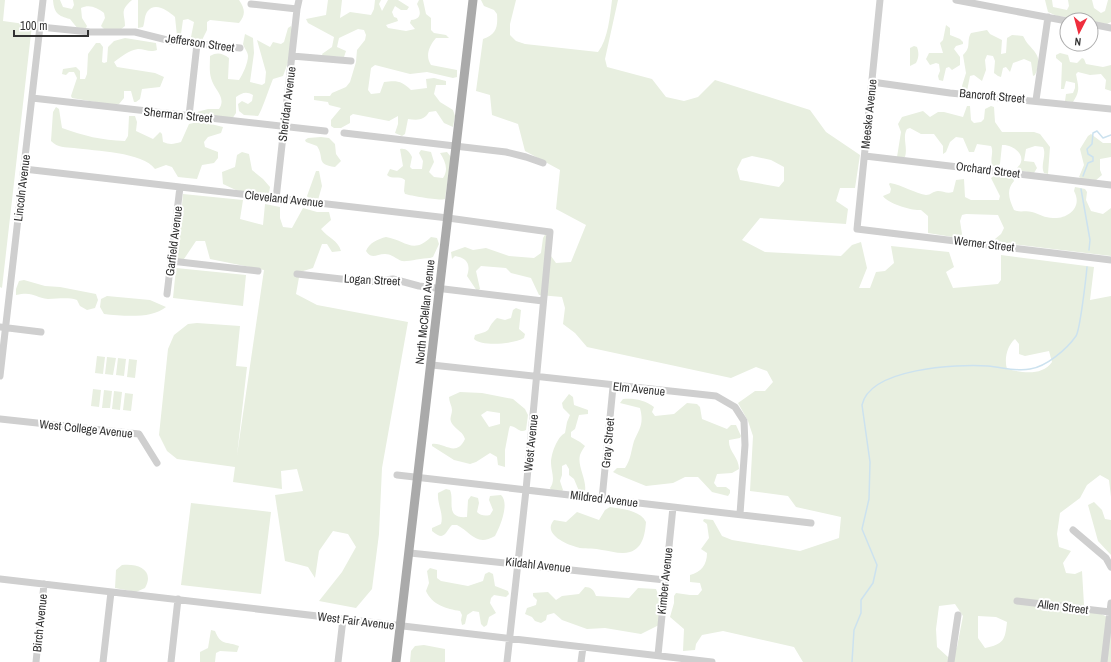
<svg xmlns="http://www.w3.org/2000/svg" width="1111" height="662" font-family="'Archivo Narrow',sans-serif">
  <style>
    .green { fill: #e8efe0; fill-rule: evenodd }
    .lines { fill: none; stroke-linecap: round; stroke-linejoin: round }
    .stream { stroke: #cce2ef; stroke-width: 1.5 }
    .minor { stroke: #cfcfcf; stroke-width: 7 }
    .major { stroke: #aaa; stroke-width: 9 }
    .labels { text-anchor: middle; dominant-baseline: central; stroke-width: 4; stroke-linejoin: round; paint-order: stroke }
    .street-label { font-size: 12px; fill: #323232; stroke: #fff }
  </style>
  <rect width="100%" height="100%" fill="#fff"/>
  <path class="green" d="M0 0H5L3 21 32 25 2 288 0 287Z
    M53 0H60L63 7 72 9 74 5 73 0H132C119 11 125 14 125 26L120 30 104 29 101 26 105 18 104 13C97 8 90 4 81 8L82 18 87 26 86 28 78 29 70 19C58 16 54 13 53 0Z
    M138 0H239C245 9 246 14 239 23L210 20 207 22V30L202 40 195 41 191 37 194 22 188 19 183 20 181 34 177 36 175 17C168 11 155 1 147 12 144 17 145 22 143 27L138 28Z
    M328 0H342L340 18 350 12 371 15 374 9 375 0H381L379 4 382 11 388 0H398L409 7 407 10H401L395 6 392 12 394 17 397 18 398 21 386 25 388 28 406 31 415 29 410 23 411 20C422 19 421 12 417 4L419 0H423L426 14 431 18V30L434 33 446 35 449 38H436C429 46 425 56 431 65L457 70V77L453 78 427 72 410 74 375 65 371 68 368 90 371 94 380 93 384 82C397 80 402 81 411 90L427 88 426 79 434 78 446 81V85H436L434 94 440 102 453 110 455 116 453 127 444 123 436 111 429 112C424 121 417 120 408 119L405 134 402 136 395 133 398 124V116L389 121 353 114 350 116V123L341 128H334L331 126V120L341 108 329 105 328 102 314 100V96H330L332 93 346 87 350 82 356 62 357 50 365 40 366 35 364 30 358 29 339 38 337 47 346 51 344 57 323 56 322 54 332 47 334 37 308 23 306 19 326 15Z
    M481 0H516L510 24V35L516 41 525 44 598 52C608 39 610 16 612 0H618L605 59 607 67 652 79 666 97 684 101 698 97 715 80 810 110 826 132 860 155 855 188H840L836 201 848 209 846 224 760 218 742 240 765 252 841 256 852 245 861 242 867 268 859 288H870L876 272 885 271 894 263 891 246 949 252 954 267 946 272 953 288 998 284 1001 280V255L1094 267 1090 300 1111 296V497L1109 480 1100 475 1087 485 1080 498 1060 513 1057 534 1059 547 1071 551 1063 563 1066 573 1075 574 1082 571 1084 605 1111 619V662H803L794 647 723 631 702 635 696 644 695 650 683 651 684 629 670 617 674 603V596L676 593 690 595H698L702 590 700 583 690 582V575C701 572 707 565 707 553L701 549 709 538 707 524 703 521 704 519 713 520 722 536 732 540 800 551 839 538 841 517 796 507 788 496 750 491 753 436 748 421 738 403 755 391H765L773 382 767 371 756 367 731 378 587 347 575 333 563 324 565 308 562 297 539 295 531 278 511 273 506 268 481 266 476 271 480 289 477 291 467 276C471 264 467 258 455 256L452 259 451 252 465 247 473 250 486 248 509 256 534 258 541 253 543 238 546 233 548 236 551 256 556 263 571 262 586 225 556 209 560 170 525 151 518 124 492 115 490 95 476 91 483 39C496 34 498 28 497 14L494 10 484 6ZM752 156 771 160 784 167V181L779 187 740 180 737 169 742 159ZM1015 339 1019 344V354L1025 356 1049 351 1052 362C1042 376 1023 373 1007 369 1004 359 1007 346 1015 339ZM955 604 963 616 957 647 948 657 937 647 936 629 939 606ZM978 616 996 617 1007 622C1005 640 1004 644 985 648L978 638Z
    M1045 0H1052L1053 7 1067 10 1069 6 1068 0H1092L1094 8 1101 13 1105 11 1108 0H1111V22L1107 24 1091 22V20L1057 16 1048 12Z
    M946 25 950 28V35L960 39 963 42V44L956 46 954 49 960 57V65L952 70 949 67 946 68 943 81 939 80 938 76 940 71 939 64 936 63 930 65 926 59 929 53H943L940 43 943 40Z
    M291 26 292 30 290 57 283 76 273 79C270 86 261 113 258 116L244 115 239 111 238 104 242 101 248 104 252 101 253 95C246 91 242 93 236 97V113L232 119 199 114 197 112 208 109H219C227 97 214 90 211 78 209 71 210 63 210 56 217 52 222 53 229 58L228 79 239 80C243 74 248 63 248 56 248 52 244 48 243 44L245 34 253 38 254 53 250 82 262 85 265 83 266 72 257 40 270 47 273 42 281 44 284 42 288 28Z
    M987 30 990 34 1002 40 1001 54 1006 53 1007 38 1012 35 1023 36C1025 39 1026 42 1028 44 1038 55 1042 59 1035 75L1033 76 1031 62 1024 59 1013 63 1010 72 1006 67 1003 68 1001 77 998 76 994 73 995 61 993 56 987 55 985 60 986 70 982 81 974 75 970 76 967 91H964L962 86 966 73 963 55C972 47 966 41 971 33Z
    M125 38 156 43 157 50C150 53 145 49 138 49 129 50 121 57 114 62L117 67 155 73 164 77 160 87 142 89 140 99 136 102H134L131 91H124V98L119 104H107L72 98 71 96 77 78 74 72H69L66 75 62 74 63 69 76 67 80 71V79H85L87 74 88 54 96 43H100L103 47 102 62 104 63 107 62 108 47 114 41Z
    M914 46 917 47C919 53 919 57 916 63L910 66V48Z
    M1060 53 1068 55 1070 62 1077 63 1082 58 1084 59 1086 64 1103 67 1111 65V91L1105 89 1106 80 1101 74 1090 75 1078 72 1076 74C1078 86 1081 90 1073 102L1065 101 1066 94 1073 93 1075 88V83L1066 81 1064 89H1061L1062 63 1056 58V55Z
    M967 106H970L971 120 974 123 981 122 984 119 985 109 991 106 994 107 995 122 1002 132H1034L1040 134 1050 147 1048 174 1044 173C1040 165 1047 155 1043 147L1035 146 1026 149 1024 161 1034 162 1037 168 1034 173 1017 170C1017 166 1020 166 1021 162 1024 152 1010 144 1002 145L1000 164 996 167 992 165C990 158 994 152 991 146L977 144 974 152H969L963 138 956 137 950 142 946 152 943 154V146L934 134H921L910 128 907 129C902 137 908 147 905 157H897L901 132 898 124 902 117 923 111 930 117 938 112H944L963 117Z
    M56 107 59 109 62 128C84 136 101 140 125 141L128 136 129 116H135L137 122 136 131 153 139 160 132 162 134 163 142C170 145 174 144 181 142L189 124C199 121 212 124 223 127L221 133 208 137 204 142 205 147 218 152V158L214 163 202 165 197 179 178 177 172 167 166 165 155 169C143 152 95 151 74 148 65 147 58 148 51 141L53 112Z
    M1091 134 1103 143H1111V157L1100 159V170L1102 175 1095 181 1084 180 1079 177 1084 165 1080 149 1088 136Z
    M321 137 329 138 335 144 336 154 341 161 335 167C315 164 325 158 317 146L306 142 305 140 308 138Z
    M400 149C406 148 409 151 412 157L410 167 412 169H422L423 161 419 153 421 150 431 152 434 162 429 172 434 177 443 178C449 169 445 161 440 153L447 152 451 157 445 199C440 201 413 196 405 194L404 191 405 180C399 175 392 180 387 175L390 169 397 171 403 166Z
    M242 152 249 154 252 170 263 179 270 187 269 193 238 191 223 184 222 172 235 167 237 155Z
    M316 171H319L322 186 318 200 309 199 307 196Z
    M994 176 1013 178 1014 181C1006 190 1009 199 1014 210 1021 213 1025 210 1032 212 1039 214 1045 218 1053 218 1068 219 1083 207 1074 191L1075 187 1085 189 1087 192 1086 200 1091 211 1103 214 1111 208V256L995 242V239L1001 234 1004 228 998 215 966 214 962 215 960 221 962 234 959 238 928 233V216L921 210C913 211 888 204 883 196L890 193 891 189 889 184 890 183C902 185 917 194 926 195 931 195 933 191 938 191 943 191 947 194 953 192L956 180 964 179 965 197 971 200H999L1000 196 991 178Z
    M183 194 243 200 240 219 263 225 265 204 280 207V218L283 227 292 228 303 208 317 212H329L331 220 321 229C328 238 338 240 341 251L332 252 327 244H322L313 268 300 272 296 294 317 305 408 322 382 468 379 534 372 589 356 608 319 601 342 572 356 547 348 534 333 531 319 551 315 578 308 567 285 561 275 495 303 491 297 469 281 471 282 489 233 482 235 467 177 459 167 451 159 435 168 349 174 335 188 324 197 323 240 326 236 366 247 367 237 455 264 270 210 259 205 241H196L184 259 177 260Z
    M386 237C405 240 413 255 431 237L437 238 439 244 433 257 430 258C422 258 407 262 402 261 396 259 392 254 385 254 376 254 372 260 366 251 369 243 378 239 386 237Z
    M176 268 246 275 243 306 173 298Z
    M24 280 45 286 60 287 96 294 98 300 95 308 87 310 80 306 77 300C67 297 59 299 48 299 35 298 34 291 16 295V289L19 281Z
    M107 296 150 300 166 307C152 319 123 316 104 314L100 307 101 299Z
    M516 308 521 310 519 329 525 334 524 338C514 344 482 347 474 339L475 335C495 330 484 330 497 318L505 320 511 318 513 310Z
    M97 356 105 357 103 374 95 373Z
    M107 357 116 358 113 375 105 374Z
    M118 358 126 359 124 376 116 375Z
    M129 359 137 360 135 378 127 377Z
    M93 389 101 390 99 407 91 406Z
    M104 390 112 391 110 408H102Z
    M114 391 122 392 120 410 112 409Z
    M460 392 482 393 513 399 525 409 528 415 526 430C520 434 516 426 510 426L509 429 505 450V467L498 465 497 457 490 453 476 462 470 464 454 460 432 446V444C444 442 456 458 465 439 463 432 458 431 453 425 448 419 452 416 452 410 452 406 449 402 449 397ZM487 411 500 413V424L489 427 481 415Z
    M125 393 133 394 131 411 123 410Z
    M569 394 573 397 574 405 588 410V414L579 415 575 429 571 432V437L580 442 585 446C583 449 581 452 580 455 577 466 587 480 585 491L582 492 579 491 574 479 569 475V469L566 464 562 466V475L560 481 563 490 562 491 551 490 550 488C556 480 551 471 551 463 551 454 557 437 565 433L567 422 570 415 563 408 562 403Z
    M623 399C634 398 645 400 654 407L652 412 655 416 674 414 687 403 697 404 700 407 702 419 727 429 731 425H736L741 436 740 438 729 440C728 451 739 457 739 469L732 473 717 474 714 483 717 487H726L730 490V493L728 496 712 492 698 477H685L673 483 646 486 619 475 613 472 617 468H625C631 459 631 451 634 441 640 427 644 424 640 408L620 403Z
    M446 489 450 490C455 500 444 519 467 517L468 500 471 496 478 498 479 503 477 512C481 516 485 516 490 515L493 510 489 500 490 496 501 495C510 503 500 527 495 536 476 547 471 532 457 525H452C445 532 445 542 432 531V528L441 524C444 514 437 504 438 493Z
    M1094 502 1102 510 1105 519 1111 520V555L1098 541 1088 505Z
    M191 503 271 512 261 594 181 585Z
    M610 507C622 509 640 510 646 522 645 534 643 548 630 552 621 555 611 551 602 550 595 548 587 549 580 548 570 546 541 535 554 520L566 522 577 512 599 520 605 510Z
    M122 565C138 563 155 570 145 588L136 592 115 588 116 570Z
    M430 568 437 570V578L441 581 468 586 483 581 485 574 489 572 493 574 495 586 508 591 509 594 506 597 494 595 491 598 490 603 496 613 489 617 487 625 484 627 481 624 479 612 473 611 467 615 465 624 462 625 461 620 462 615 460 611C447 609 432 605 426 591L429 583 427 571Z
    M585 587C591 587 594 590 596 596L629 598 638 588 656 589 660 600 659 625 641 634 605 628 587 629 562 620 554 613 547 615 546 620 541 623 535 621 532 617 525 614 527 608 536 605 537 600 533 596V593L548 592 556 600 562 596 579 594Z
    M211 630 215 631C221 646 226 641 239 646L237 652 220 651 216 653 215 662H200V652L208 648Z
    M424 645 445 649V662H410L411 651 415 646Z"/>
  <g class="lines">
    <path class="stream" d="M1083 176 1088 163 1093 161V157L1088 154 1087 149 1092 144 1093 133 1097 131 1103 138 1111 135
      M1081 189 1090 240 1089 250
      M852 662 854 630 861 613V600L873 583 877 565 862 529 869 499 870 462 862 405C870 368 956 364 988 366 1002 367 1016 372 1030 369 1046 367 1067 349 1076 336 1080 330 1086 278 1087 267"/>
    <path class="minor" d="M880 0 857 229 1111 260
      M956 0 1067 21
      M251 4 297 9
      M1091 24 1111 28
      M40 27 90 32H135L171 41 240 48
      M292 56 351 61
      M872 82 950 93 1111 109
      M32 98 325 131
      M1036 100 1048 17
      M189 116 197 44
      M344 133 506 152 526 157 543 163
      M865 156 1111 185
      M24 169 448 218 550 232 526 490 507 662
      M276 199 297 9 299 0
      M171 261 258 271
      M297 274 368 282 393 279 419 286 543 301
      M167 294 180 187
      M0 327 41 332
      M432 365 716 396 735 407 744 421 745 445 740 514
      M0 376 43 0
      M0 419 139 434 157 463
      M397 475 811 523
      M602 499 613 387
      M1073 530 1106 558 1111 567
      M410 553 665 580
      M0 579 712 662
      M1017 601 1110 612
      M658 655 673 507
      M36 662 44 584
      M103 662 111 592
      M171 662 178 599
      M338 662 343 619
      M581 662 583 647
      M951 662 958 615
      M1104 662 1111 603"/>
    <path class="major" d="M396 662 473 0"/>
  </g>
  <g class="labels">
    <g class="street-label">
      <text transform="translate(200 43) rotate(8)">Jefferson Street</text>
      <text transform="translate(992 96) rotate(5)">Bancroft Street</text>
      <text transform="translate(287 104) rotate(-83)">Sheridan Avenue</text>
      <text transform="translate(869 114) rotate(-84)">Meeske Avenue</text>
      <text transform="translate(178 115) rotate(6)">Sherman Street</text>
      <text transform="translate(988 170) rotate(7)">Orchard Street</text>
      <text transform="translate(22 188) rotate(-83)">Lincoln Avenue</text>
      <text transform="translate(284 199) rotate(6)">Cleveland Avenue</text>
      <text transform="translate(174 241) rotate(-83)">Garfield Avenue</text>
      <text transform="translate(984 244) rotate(7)">Werner Street</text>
      <text transform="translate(372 280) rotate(3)">Logan Street</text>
      <text transform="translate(425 312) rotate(-84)">North McClellan Avenue</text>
      <text transform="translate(639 389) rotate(6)">Elm Avenue</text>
      <text transform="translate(86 429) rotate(6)">West College Avenue</text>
      <text transform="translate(531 443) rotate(-84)">West Avenue</text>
      <text transform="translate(608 443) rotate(-85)">Gray Street</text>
      <text transform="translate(604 499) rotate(7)">Mildred Avenue</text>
      <text transform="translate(538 565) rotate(6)">Kildahl Avenue</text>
      <text transform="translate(665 581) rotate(-84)">Kimber Avenue</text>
      <text transform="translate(1063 607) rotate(7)">Allen Street</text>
      <text transform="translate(356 621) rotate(7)">West Fair Avenue</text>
      <text transform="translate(40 623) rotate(-84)">Birch Avenue</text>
    </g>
  </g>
  <g transform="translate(1079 32) rotate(186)"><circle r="19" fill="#ffffff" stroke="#adadad"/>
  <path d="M0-3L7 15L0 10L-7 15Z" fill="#ef2e3d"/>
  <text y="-6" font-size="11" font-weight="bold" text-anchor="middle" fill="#323232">N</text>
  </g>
  <path d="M14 30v6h74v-6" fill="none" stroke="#323232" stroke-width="2"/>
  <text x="20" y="30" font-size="12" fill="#323232" stroke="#ffffff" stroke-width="3" paint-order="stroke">100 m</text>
</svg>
